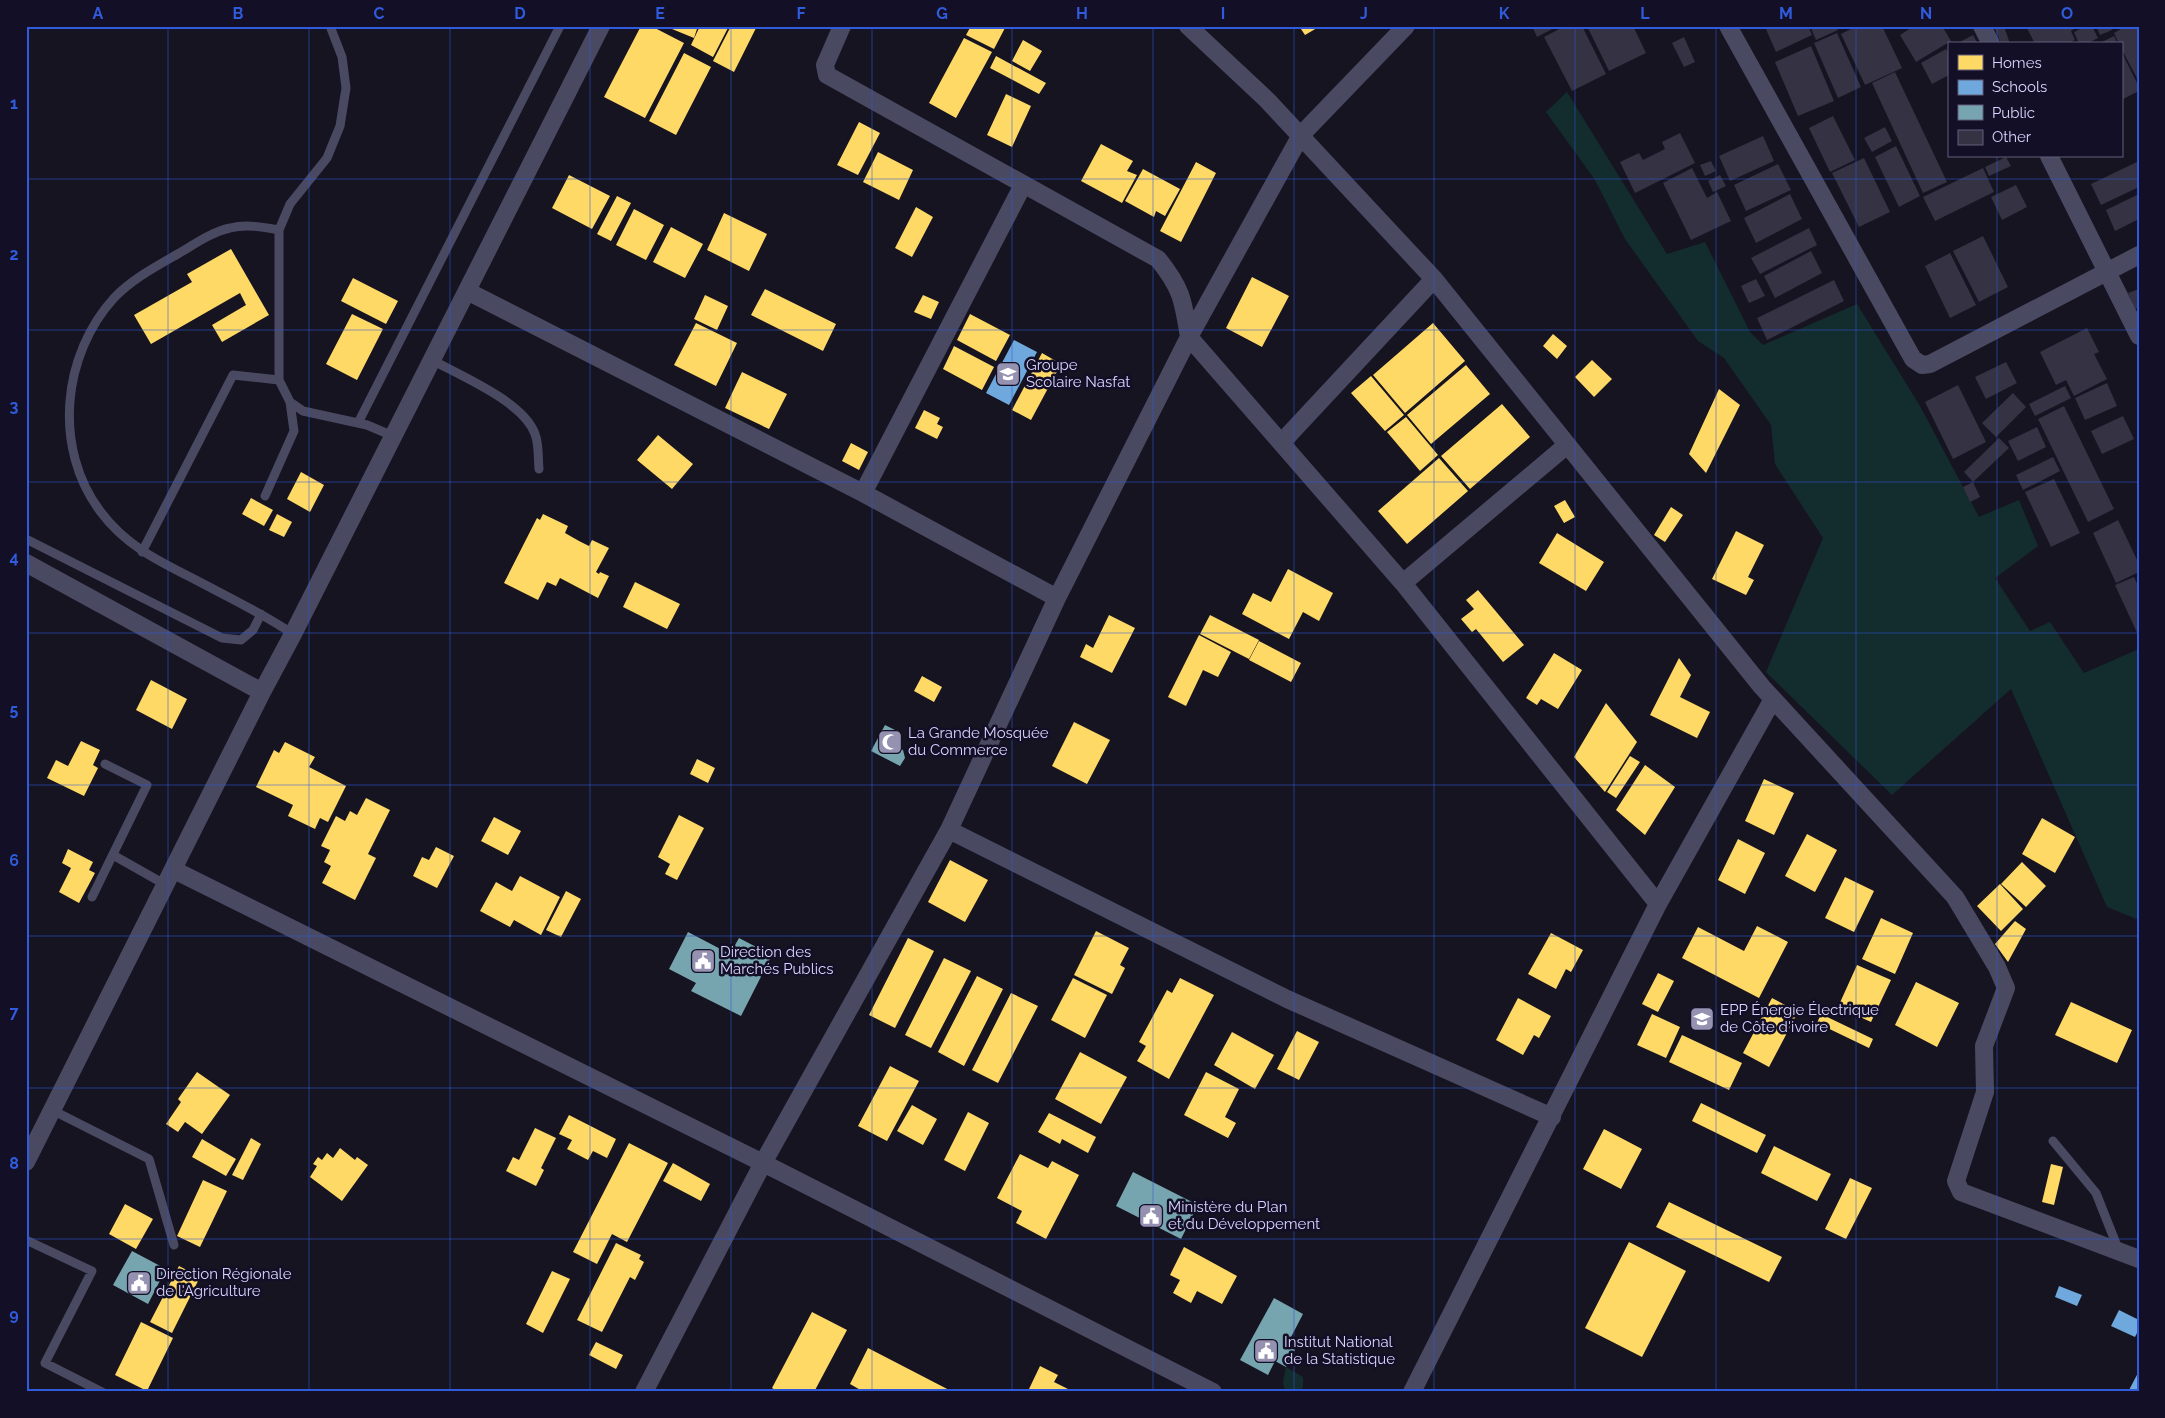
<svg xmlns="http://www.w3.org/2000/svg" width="2165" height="1418" font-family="Raleway,sans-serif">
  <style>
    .green { fill: #132c2d }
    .homes { fill: #ffd966 }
    .schools { fill: #6fa8dc }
    .public { fill: #76a5af }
    .building { fill: #343243 }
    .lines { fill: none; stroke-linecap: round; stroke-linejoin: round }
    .service { stroke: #4a4962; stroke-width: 9 }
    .minor { stroke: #4a4962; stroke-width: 18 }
    .grid { fill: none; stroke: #305bdc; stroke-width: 1; stroke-opacity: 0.55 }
    .labels { text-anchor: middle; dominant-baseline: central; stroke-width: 5; stroke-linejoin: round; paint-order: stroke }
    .poi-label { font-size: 15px; fill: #d9d4ff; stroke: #130f26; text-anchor: start }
    .neatline { fill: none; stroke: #305bdc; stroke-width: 2 }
    .grid-label { font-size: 16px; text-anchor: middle; font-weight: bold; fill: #305bdc }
  </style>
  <rect width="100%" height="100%" fill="#161421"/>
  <path class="green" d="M1567 92 1667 254 1705 242 1750 332 1763 345 1857 304 1920 406 1979 517 2019 500 2038 546 1995 578 2030 631 2050 622 2084 673 2139 649V920L2107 907 2011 689 1892 795 1766 672 1823 538 1775 464 1771 425 1724 358 1698 341 1625 239 1595 180 1546 112Z
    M1286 1367 1303 1377V1387L1300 1392H1285L1283 1382Z"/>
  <path class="homes" d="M641 26H651L684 43 645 118 604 97Z
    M673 26H698L694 38 672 29Z
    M700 26H729L713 57 691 45Z
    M731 26H757L734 72 713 61Z
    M971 26H1006L994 49 966 35Z
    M1299 26H1316L1317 28 1305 35Z
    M964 38 992 52 956 118 929 103Z
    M1023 40 1042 51 1030 71 1012 61Z
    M684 53 711 67 676 135 649 121Z
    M996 56 1046 83 1039 94 990 68Z
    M1006 94 1031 106 1012 147 987 135Z
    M859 122 880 133 858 175 837 165Z
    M1101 144 1133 161 1127 171 1137 175 1122 203 1081 181Z
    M878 152 913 170 899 200 863 182Z
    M1196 162 1216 173 1181 242 1160 231Z
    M1143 169 1180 189 1165 216 1156 211 1154 217 1125 201Z
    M569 175 610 196 592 229 552 208Z
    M617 196 631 203 611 241 597 234Z
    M916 207 933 217 912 257 895 248Z
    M634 209 664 225 646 260 616 245Z
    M724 213 767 234 749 271 707 250Z
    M671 227 703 244 685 278 653 262Z
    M231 249 269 315 222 342 212 325 246 305 240 293 151 344 134 315 192 282 187 274Z
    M1252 277 1289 296 1262 347 1226 328Z
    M353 278 398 301 386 324 341 301Z
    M765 289 836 324 823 351 751 315Z
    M705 295 728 306 717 330 694 319Z
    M923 295 939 302 931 319 914 312Z
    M352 314 383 329 357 380 326 364Z
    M970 314 1010 335 996 361 957 340Z
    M696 323 737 343 716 386 674 365Z
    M1433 323 1465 361 1405 413 1373 375Z
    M1553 334 1567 346 1557 359 1543 346Z
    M954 346 994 367 982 390 943 369Z
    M1042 353 1061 364 1031 420 1012 410Z
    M1592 360 1612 379 1594 397 1575 377Z
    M1466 365 1490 394 1431 444 1407 415Z
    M742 372 787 394 769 429 725 408Z
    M1371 376 1404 415 1385 431 1351 393Z
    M1719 389 1740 405 1706 473 1689 454Z
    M1502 404 1530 437 1470 489 1441 456Z
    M924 410 940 418 937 424 943 427 937 439 915 428Z
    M1406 417 1438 455 1420 471 1387 432Z
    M658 435 693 464 672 489 637 460Z
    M851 443 868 452 859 470 842 461Z
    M1439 458 1468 491 1407 544 1378 511Z
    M301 472 324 485 310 512 287 499Z
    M251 498 273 510 264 526 242 514Z
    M1565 500 1575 517 1564 523 1554 506Z
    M1671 507 1683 515 1665 542 1654 535Z
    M277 514 292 522 284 537 269 530Z
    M543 514 568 526 565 533 579 541 589 546 592 540 609 548 596 572 599 574 600 572 609 576 598 598 560 578 556 586 547 582 538 600 504 583 537 518 540 520Z
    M1736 531 1764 545 1748 577 1754 580 1746 595 1712 579Z
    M1557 533 1604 562 1586 591 1539 563Z
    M1288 569 1333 593 1319 621 1303 612 1289 639 1242 614 1253 593 1271 602Z
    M635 582 680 604 667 629 623 607Z
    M1478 590 1524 645 1503 662 1476 629 1472 632 1461 619 1474 609 1466 600Z
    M1109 615 1135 628 1112 673 1080 657 1086 644 1093 648Z
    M1210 615 1259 640 1249 659 1200 634Z
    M1199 635 1231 652 1218 677 1203 670 1186 706 1168 697Z
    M1259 641 1301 663 1291 682 1249 660Z
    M1554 653 1582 670 1558 709 1541 699 1537 705 1526 698Z
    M1679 658 1691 675 1680 697 1710 712 1697 738 1650 715Z
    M922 676 942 687 934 702 914 691Z
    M151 680 187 699 172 729 136 710Z
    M1606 703 1637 742 1605 792 1574 757Z
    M1074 722 1110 740 1087 784 1052 766Z
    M81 741 100 750 93 765 98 768 84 796 47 778 56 760 68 766Z
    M285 742 315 757 309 767 346 786 328 822 320 818 315 829 288 816 293 805 256 787 274 750 279 753Z
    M1630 756 1640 762 1616 798 1607 792Z
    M697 759 715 768 708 783 690 774Z
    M1645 765 1675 787 1645 835 1616 810Z
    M1764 779 1794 793 1774 835 1745 821Z
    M366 798 390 810 368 854 376 858 355 900 322 883 331 866 324 862 330 850 321 846 336 816 345 821 350 811 357 815Z
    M679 815 704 828 677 880 665 874 670 864 658 857Z
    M494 817 521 831 508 855 481 841Z
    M2042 818 2075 837 2055 873 2022 854Z
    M1807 834 1837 850 1815 892 1785 876Z
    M1738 839 1765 853 1745 894 1718 880Z
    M436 847 454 856 437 888 413 876 422 857 429 860Z
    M68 849 93 862 89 870 95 873 79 903 59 892 71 868 62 863Z
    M950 860 988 880 965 922 928 902Z
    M2022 862 2046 886 2026 907 2001 884Z
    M520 876 560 897 541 935 514 920 510 927 480 911 496 882 512 891Z
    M1845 877 1874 891 1854 932 1825 918Z
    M2000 884 2023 909 2001 931 1977 906Z
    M566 891 581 899 561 937 546 930Z
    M1881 918 1913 933 1895 974 1862 959Z
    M2015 921 2026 929 2008 962 1995 944Z
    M1757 926 1788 942 1759 998 1682 958 1698 927 1744 951Z
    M1096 931 1129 948 1120 965 1125 968 1112 994 1074 975Z
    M1551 933 1583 950 1571 972 1566 969 1556 989 1528 974Z
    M908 938 934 951 895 1028 869 1015Z
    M944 958 971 971 931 1048 905 1035Z
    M1857 965 1891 980 1871 1022 1838 1007Z
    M1658 973 1674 981 1658 1012 1642 1004Z
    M977 976 1003 989 964 1066 938 1052Z
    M1073 978 1107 995 1085 1038 1051 1020Z
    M1180 978 1214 995 1169 1079 1137 1061 1146 1046 1139 1042 1167 990 1172 993Z
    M1916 982 1959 1003 1937 1047 1895 1025Z
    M1011 993 1038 1006 998 1083 972 1070Z
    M1518 998 1551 1016 1539 1038 1534 1035 1523 1055 1496 1040Z
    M1772 998 1798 1012 1769 1067 1743 1053Z
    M2071 1002 2132 1030 2117 1063 2055 1035Z
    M1652 1014 1680 1027 1666 1058 1637 1045Z
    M1821 1014 1873 1039 1869 1048 1817 1023Z
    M1297 1031 1319 1042 1299 1080 1277 1069Z
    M1232 1032 1274 1055 1255 1089 1214 1065Z
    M1682 1035 1742 1063 1729 1090 1669 1062Z
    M1080 1052 1127 1077 1101 1124 1055 1099Z
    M890 1066 919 1081 887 1141 858 1126Z
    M197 1072 230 1095 202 1134 185 1122 178 1132 166 1124 181 1102 178 1099Z
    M1206 1072 1239 1089 1225 1117 1236 1123 1228 1138 1184 1115Z
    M1701 1103 1766 1135 1757 1153 1692 1121Z
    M912 1105 937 1119 923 1145 897 1131Z
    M968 1112 989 1123 965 1171 944 1160Z
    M1049 1113 1096 1137 1088 1153 1062 1139 1060 1144 1038 1132Z
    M569 1115 616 1139 607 1158 593 1151 588 1160 567 1149 572 1140 559 1134Z
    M535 1128 556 1138 541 1168 544 1170 536 1186 506 1171 513 1157 519 1160Z
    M1604 1129 1642 1149 1621 1189 1583 1169Z
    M251 1138 261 1144 243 1180 232 1175Z
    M202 1139 236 1159 226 1176 192 1157Z
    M629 1143 668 1163 627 1242 612 1234 597 1264 573 1252Z
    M1774 1146 1831 1174 1817 1201 1761 1173Z
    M340 1148 355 1160 357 1157 368 1165 342 1201 310 1177 317 1166 313 1164 318 1157 322 1160 327 1153 333 1158Z
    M1020 1154 1048 1168 1052 1161 1079 1175 1046 1239 1016 1223 1022 1211 997 1198Z
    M673 1163 710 1184 701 1201 663 1181Z
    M2051 1164 2063 1167 2054 1205 2042 1202Z
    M1850 1178 1872 1188 1846 1239 1825 1229Z
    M203 1180 227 1191 200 1247 177 1236Z
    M1669 1202 1782 1257 1769 1282 1656 1227Z
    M125 1204 153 1219 136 1249 109 1234Z
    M1629 1242 1686 1271 1642 1357 1585 1328Z
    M616 1243 641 1255 639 1259 644 1262 635 1280 630 1277 602 1332 577 1320Z
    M1184 1247 1237 1276 1222 1304 1197 1291 1191 1303 1173 1293 1180 1280 1170 1275Z
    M179 1266 200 1277 172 1333 150 1322Z
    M552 1271 570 1279 543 1333 526 1324Z
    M812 1312 847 1330 814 1392H779L772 1388Z
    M141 1322 173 1338 147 1391 115 1375Z
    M596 1342 623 1355 616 1369 589 1355Z
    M868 1348 953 1392H864L850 1384Z
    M1040 1366 1058 1375 1054 1382 1074 1392H1035L1029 1389Z"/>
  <path class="schools" d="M1014 340 1037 352 1009 405 986 393Z
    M2059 1286 2082 1295 2077 1306 2055 1297Z
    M2119 1310 2139 1320V1329L2135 1337 2111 1326Z
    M2139 1371V1392H2128Z"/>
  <path class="public" d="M885 725 897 731V747L903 750 905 758 900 766 871 751Z
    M688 932 730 954 739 938 772 955 741 1016 691 991 696 983 669 969Z
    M1133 1172 1198 1205 1181 1239 1116 1206Z
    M132 1251 166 1269 148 1304 113 1285Z
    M1274 1298 1303 1314 1289 1341 1297 1346 1286 1367 1275 1361 1268 1375 1240 1360Z"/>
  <path class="building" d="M1532 26H1558L1537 37Z
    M1565 26H1582L1606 74 1572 91 1544 37Z
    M1587 26H1633L1646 53 1609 71Z
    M1768 26H1808L1812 35 1776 52 1765 27Z
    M1810 26H1836L1838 30 1816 40Z
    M1857 26H1882L1902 68 1865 85 1841 34Z
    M1914 26H1942L1951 41 1916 62 1900 35Z
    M1994 26H2004L2010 44H2001Z
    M2026 26H2079L2071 31 2075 40 2067 44H2035Z
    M2086 26H2092L2098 38 2086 44H2079L2074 32Z
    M2096 26H2110L2112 30 2100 35Z
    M2126 26H2139V82L2121 48V44H2119L2114 33Z
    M1837 33 1861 87 1838 98 1814 43Z
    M1973 35 1978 44H1956Z
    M2114 36 2118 44H2098Z
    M1684 37 1695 62 1684 67 1672 43Z
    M1811 46 1834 101 1798 116 1775 62Z
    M1946 49 1949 53V75L1932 84 1921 63Z
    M2121 51 2139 87V91L2121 100Z
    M1895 72 1947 182 1923 193 1872 83Z
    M1833 116 1855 160 1830 172 1809 128Z
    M1885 127 1892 141 1872 152 1864 138Z
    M1680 133 1695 163 1635 193 1620 162 1639 153 1643 160 1665 149 1662 142Z
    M1763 136 1774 161 1730 181 1719 156Z
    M1896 146 1920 196 1899 207 1875 157Z
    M2006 157 2011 166 1989 176 1985 167Z
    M1864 158 1890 212 1859 227 1832 173Z
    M1711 161 1716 171 1705 176 1700 165Z
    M2139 161V187L2101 205 2091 184Z
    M1778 164 1791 190 1746 211 1734 185Z
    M1692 168 1707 198 1717 192 1731 221 1691 240 1663 183Z
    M1983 168 1994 192 1935 221 1923 197Z
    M1720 175 1726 186 1713 192 1708 181Z
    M2016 185 2027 207 2002 220 1991 197Z
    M1790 194 1802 219 1756 243 1744 218Z
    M2139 194V219L2115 231 2106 210Z
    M1809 228 1817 245 1760 274 1751 258Z
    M1983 236 2008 287 1979 302 1953 251Z
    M1811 251 1822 273 1775 298 1764 276Z
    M1950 253 1976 305 1950 318 1925 266Z
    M1756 279 1765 296 1749 303 1741 286Z
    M1834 280 1844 301 1767 340 1757 318Z
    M2139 289V307L2135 309 2128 293Z
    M2087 328 2099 352 2094 354 2107 379 2074 396 2066 380 2056 385 2040 352Z
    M2006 362 2017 383 1986 399 1975 377Z
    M2107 383 2117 406 2085 420 2075 398Z
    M1958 385 1986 442 1953 459 1925 402Z
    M2065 386 2071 398 2035 416 2029 404Z
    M2013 393 2026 407 1996 437 1982 423Z
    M2064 406 2114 509 2088 522 2038 419Z
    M2123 416 2134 439 2102 454 2091 431Z
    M2037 427 2046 447 2018 461 2008 441Z
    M1999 438 2009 448 1973 482 1964 472Z
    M2053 457 2060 471 2023 490 2016 475Z
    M2054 479 2080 533 2051 547 2025 492Z
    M1973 482 1980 497 1970 502 1963 487Z
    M2118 520 2139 564V572L2116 583 2093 533Z
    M2134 577 2139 588V637L2115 585Z"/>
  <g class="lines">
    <path class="service" d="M330 26 342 57 346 88 340 126 327 158 290 204 279 230V380L290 402 303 411 367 425 393 436
      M279 230C263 227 246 224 230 228 211 232 192 246 176 255 155 267 131 280 114 298 62 355 53 448 100 511 125 545 158 561 194 579 228 597 262 613 293 634
      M432 360C461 376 524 402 535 434 539 444 538 458 539 469
      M358 423 560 26
      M265 496 294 431 290 402
      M26 539 222 638 241 640 253 630 261 614
      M142 552 233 375 279 380
      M113 855 166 885
      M92 897 147 785 105 764
      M52 1110 149 1159 174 1245
      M2053 1141 2096 1193 2119 1251
      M26 1240 92 1271 45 1363 102 1392"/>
    <path class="minor" d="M842 26 825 65 827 75 1158 259C1182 289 1183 300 1189 337L1403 583 1658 904
      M1188 26 1267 100 1434 279 1762 687 1955 897 1997 967 2006 988 1984 1046 1985 1092 1956 1181 1961 1192 2139 1259
      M1728 26 1913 359 1922 365 1930 364 2139 255
      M1982 26 1991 44
      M2049 156 2139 336
      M467 291 863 493 1057 598
      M1282 442 1434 279
      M863 493 1023 185
      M26 563 262 692
      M1403 583 1567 445
      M949 830 1287 999 1552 1117
      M174 870 763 1163 1213 1392
      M26 1162 262 692 293 634 601 26
      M644 1392 763 1163 949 830 1057 598 1189 337 1301 135 1406 26
      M1412 1392 1658 904 1773 699"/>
  </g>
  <path class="grid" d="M168 26V1392M309 26V1392M450 26V1392M590 26V1392M731 26V1392M872 26V1392M1012 26V1392M1153 26V1392M1294 26V1392M1434 26V1392M1575 26V1392M1716 26V1392M1856 26V1392M1997 26V44M1997 156V1392M26 179H2139M26 330H2139M26 482H2139M26 633H2139M26 785H2139M26 936H2139M26 1088H2139M26 1239H2139"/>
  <defs>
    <symbol id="school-square" viewBox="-11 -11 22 22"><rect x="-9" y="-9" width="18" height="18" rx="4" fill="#9591b1" stroke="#130f26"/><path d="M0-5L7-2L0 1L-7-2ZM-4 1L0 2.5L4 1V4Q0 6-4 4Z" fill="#fff"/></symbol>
    <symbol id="mosque-square" viewBox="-11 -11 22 22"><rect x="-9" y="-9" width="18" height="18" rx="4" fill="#9591b1" stroke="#130f26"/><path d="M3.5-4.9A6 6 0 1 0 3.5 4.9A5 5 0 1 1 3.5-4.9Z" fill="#fff"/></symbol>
    <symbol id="civic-square" viewBox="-11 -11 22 22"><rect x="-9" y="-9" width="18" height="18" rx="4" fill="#9591b1" stroke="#130f26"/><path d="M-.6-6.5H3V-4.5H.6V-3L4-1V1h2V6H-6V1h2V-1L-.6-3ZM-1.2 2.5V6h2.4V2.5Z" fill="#fff"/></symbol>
  </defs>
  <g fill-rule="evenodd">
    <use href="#school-square" x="994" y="360" width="28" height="28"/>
    <use href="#mosque-square" x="876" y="728" width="28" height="28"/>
    <use href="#civic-square" x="689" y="947" width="28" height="28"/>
    <use href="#school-square" x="1688" y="1005" width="28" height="28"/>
    <use href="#civic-square" x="1137" y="1202" width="28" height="28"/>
    <use href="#civic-square" x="125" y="1269" width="28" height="28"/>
    <use href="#civic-square" x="1252" y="1337" width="28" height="28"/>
  </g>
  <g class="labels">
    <g class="poi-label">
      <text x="1026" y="365">Groupe<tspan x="1026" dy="17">Scolaire Nasfat</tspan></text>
      <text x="908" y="733">La Grande Mosquée<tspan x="908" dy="17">du Commerce</tspan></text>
      <text x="720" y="952">Direction des<tspan x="720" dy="17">Marchés Publics</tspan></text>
      <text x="1720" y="1010">EPP Énergie Électrique<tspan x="1720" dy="17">de Côte d'ivoire</tspan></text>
      <text x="1168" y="1207">Ministère du Plan<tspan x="1168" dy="17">et du Développement</tspan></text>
      <text x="156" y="1274">Direction Régionale<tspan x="156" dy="17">de l'Agriculture</tspan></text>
      <text x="1284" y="1342">Institut National<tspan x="1284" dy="17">de la Statistique</tspan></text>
    </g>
  </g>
  <rect width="2165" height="1418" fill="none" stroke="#130f26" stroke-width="55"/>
  <rect x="1948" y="42" width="175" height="115" fill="#130f26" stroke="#625e7d"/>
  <rect x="1958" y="55" width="25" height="15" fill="#ffd966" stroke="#625e7d"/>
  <text x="1992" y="68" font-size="15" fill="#d9d4ff">Homes</text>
  <rect x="1958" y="80" width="25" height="15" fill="#6fa8dc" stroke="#625e7d"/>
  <text x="1992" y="92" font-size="15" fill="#d9d4ff">Schools</text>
  <rect x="1958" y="105" width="25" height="15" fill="#76a5af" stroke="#625e7d"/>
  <text x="1992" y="118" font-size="15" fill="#d9d4ff">Public</text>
  <rect x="1958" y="130" width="25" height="15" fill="#343243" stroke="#625e7d"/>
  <text x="1992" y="142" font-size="15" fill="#d9d4ff">Other</text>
  <rect x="28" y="28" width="2110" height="1362" class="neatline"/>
  <g class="grid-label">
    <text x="98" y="19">A</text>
    <text x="238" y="19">B</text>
    <text x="379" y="19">C</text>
    <text x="520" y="19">D</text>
    <text x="660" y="19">E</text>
    <text x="801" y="19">F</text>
    <text x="942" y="19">G</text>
    <text x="1082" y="19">H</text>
    <text x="1223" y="19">I</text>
    <text x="1364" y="19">J</text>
    <text x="1504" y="19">K</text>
    <text x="1645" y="19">L</text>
    <text x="1786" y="19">M</text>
    <text x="1926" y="19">N</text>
    <text x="2067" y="19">O</text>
    <text x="14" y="109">1</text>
    <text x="14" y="260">2</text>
    <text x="14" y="412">3</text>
    <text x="14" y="563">4</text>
    <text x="14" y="715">5</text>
    <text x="14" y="866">6</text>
    <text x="14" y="1018">7</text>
    <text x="14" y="1169">8</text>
    <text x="14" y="1320">9</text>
  </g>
</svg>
